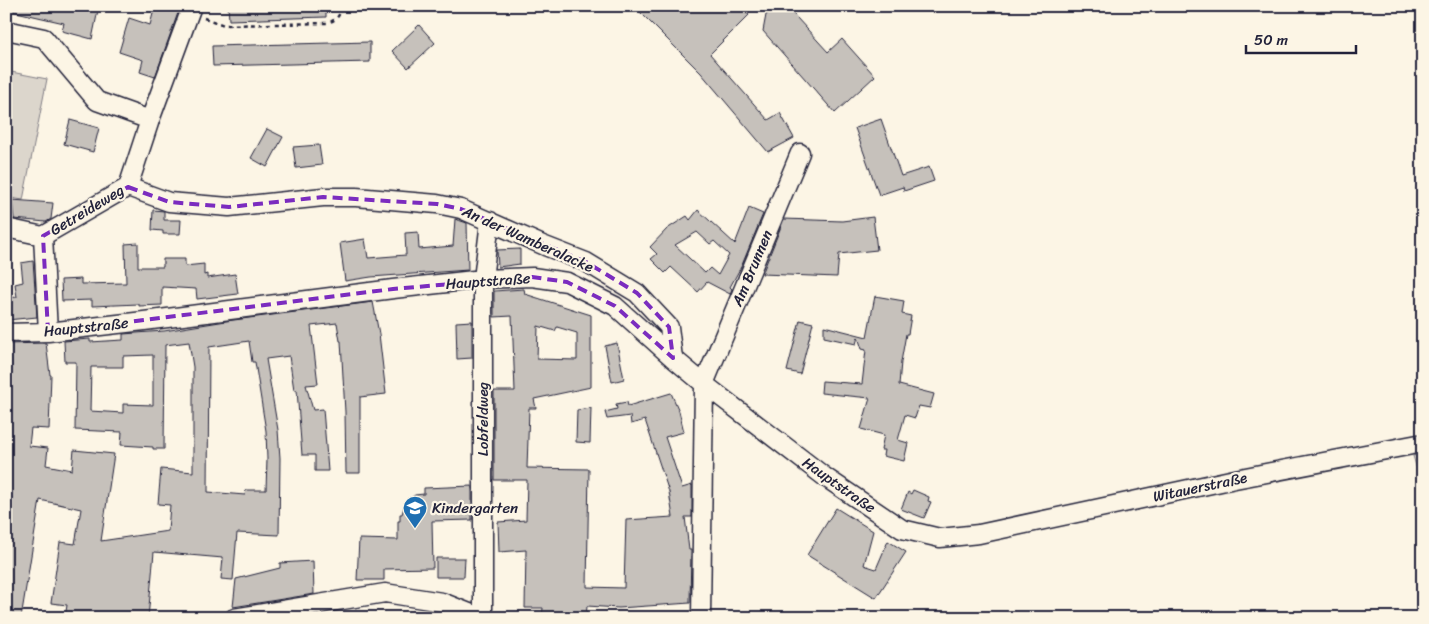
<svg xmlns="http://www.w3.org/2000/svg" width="1429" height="624" font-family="Sriracha,sans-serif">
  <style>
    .forest { fill: url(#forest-firs); stroke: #7f7c84 }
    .green { fill: #dcd6cc; stroke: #7f7c84 }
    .building { fill: #c6c1bb; stroke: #22223b; fill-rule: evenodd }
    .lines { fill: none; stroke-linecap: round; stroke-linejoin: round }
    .minor-casing { stroke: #22223b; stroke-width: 21 }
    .path { stroke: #22223b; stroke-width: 2.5; stroke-dasharray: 4 4; stroke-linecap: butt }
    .minor { stroke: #fcf5e5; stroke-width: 18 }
    .marked { fill: none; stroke: #7b2cbf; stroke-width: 4; stroke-dasharray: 10 6; stroke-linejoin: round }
    .labels { text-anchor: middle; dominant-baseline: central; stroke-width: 4.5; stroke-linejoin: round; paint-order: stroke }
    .street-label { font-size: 15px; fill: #22223b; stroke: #fcf5e5 }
    .poi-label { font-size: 15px; fill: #22223b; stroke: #fcf5e5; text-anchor: start }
  </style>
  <defs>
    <pattern id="forest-firs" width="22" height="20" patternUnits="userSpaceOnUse" patternTransform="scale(1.25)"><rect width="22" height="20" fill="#dcd6cc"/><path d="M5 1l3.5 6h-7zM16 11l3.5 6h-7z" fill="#bcb7b0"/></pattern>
  </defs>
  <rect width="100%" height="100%" fill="#fcf5e5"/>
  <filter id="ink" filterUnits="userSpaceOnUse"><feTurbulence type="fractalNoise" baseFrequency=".02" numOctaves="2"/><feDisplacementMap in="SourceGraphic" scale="10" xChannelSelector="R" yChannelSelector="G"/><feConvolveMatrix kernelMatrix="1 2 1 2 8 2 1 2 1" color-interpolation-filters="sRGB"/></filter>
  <g filter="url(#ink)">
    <path class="forest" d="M1423 454V489L1413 456Z"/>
    <path class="green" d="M6 71 47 79 23 200 6 197Z"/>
    <path class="building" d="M13 6H83L98 10 92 39 62 31 64 23 12 11Z
      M155 6H167L179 10 155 77 140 72 143 60 119 52 129 18 150 25Z
      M228 6H326V17L229 20Z
      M634 6H740L749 15 710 54 768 120 780 113 794 138 768 152 701 73Z
      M776 6H786L828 52 842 39 875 76 835 113 763 31 766 15Z
      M419 25 435 43 408 68 392 51Z
      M370 42V62L213 66 212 46Z
      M881 119 901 176 929 167 934 181 904 191 903 187 879 195 855 128Z
      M70 120 99 128 93 152 64 144Z
      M267 129 283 137 267 167 251 158Z
      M319 145 322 165 296 168 293 147Z
      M12 200 53 203 51 219 46 222 14 219Z
      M749 208 763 214 742 265 730 287 732 289 730 294 707 282 698 292 671 267 665 273 651 259 657 254 650 247 667 229 687 216 690 220 698 210 735 244ZM697 232 710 244 714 241 729 255 718 275 710 268 705 273 675 245Z
      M153 210 164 211V220H181L180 234H163V231L152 230Z
      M873 217 877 250 839 254 837 277 762 274 784 219 842 221Z
      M455 219 467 223 468 270 371 277 345 281 340 243 365 239 368 258 406 255 405 233 418 232 419 249 453 246Z
      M138 243V267H163V259H185V266L204 264V275L207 274V278L235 274 238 294 197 299 196 289 162 287V305L139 306V304L92 306V300L62 301 61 280 81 279V284L126 283 125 244Z
      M520 249V264L498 267 497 250Z
      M33 261 37 317 7 320 6 298 17 297 15 284 23 282 21 263Z
      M524 289 525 294 591 315V387L534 399 536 408H529L527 468 589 469 587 587 624 588 626 520 673 517 669 492 645 420 631 424 630 416 607 419 605 412 617 409 616 404 627 402 628 406 671 393 679 411 684 432 665 437 682 488 692 485V517H685L689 550H691L690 603 619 608 587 606 586 618H542L543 608H525L526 550 499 552 498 522 526 520 527 480H494V391H515L512 316 494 317V291ZM538 326 555 331 557 327 577 333V360L537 359Z
      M875 296 904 301 902 314 911 316 908 334H906L901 362 899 385 934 394 930 408 919 406 915 418 905 415 898 440 908 443 904 461 883 456 884 450H881L884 435 861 429 870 398 821 393 822 381 862 384 866 350 862 349 858 337 856 344 824 337V326L867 337Z
      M373 302 379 334 386 394 360 397V473H346L345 412 341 341H340L337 323 311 326 318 384 306 385 313 410 323 409 328 471H315V455H302L297 390H294L289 356 266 359 278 430 280 458 279 535 237 533 233 580 221 579 223 558 154 552 148 618H65L67 605 51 603 60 542 75 544 81 509 40 500 21 618H6V402L8 362H6V344L46 343 50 375H51L49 429 31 428 29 446 48 448 46 465 72 470 74 450 114 454 101 541 168 531 170 505 158 504 161 469 193 472V367L189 342 165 345 164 449H153V447L121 445 122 432 75 430 76 362H65L64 341 90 339V342L123 340V334L164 331 226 321ZM249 341 252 362H255L266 431 267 459 266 490H246L245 495 208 492 209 347ZM153 355V405L123 404V413L90 411 91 367H123V356Z
      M800 320 813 323 800 374 787 371Z
      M472 321V358L457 359 456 322Z
      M617 343 624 379 612 382 605 346Z
      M591 408 590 443 576 442 577 410Z
      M472 486V520L432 521 433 568 384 569V580H357L359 539 398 540V521H400V514H402L404 507 408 500 415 495 424 494V488Z
      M913 490 929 497 928 501 931 502 924 518 901 509 908 492 911 494Z
      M836 508 873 531 864 565 876 569 888 541 906 552 876 598 807 555Z
      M436 558H465L464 577H436Z
      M313 561 314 594 233 607 236 579 280 568V563Z"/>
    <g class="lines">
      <defs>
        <path id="minor" d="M6 30 44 38 97 101 150 120
          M128 187 169 202 229 207 323 197H356L437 204 461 209 545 246 586 262 637 293 669 327 673 358
          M6 228 43 236
          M48 332 43 236 128 187 150 120 192 6
          M6 333 48 332 144 321 393 289 483 279 532 277 567 282 615 306 673 358 704 384 825 477 902 529 940 538 979 534 1235 479 1423 443
          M234 618 385 593 442 602 482 618
          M483 618V279L490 221
          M701 618 704 384 800 153"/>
      </defs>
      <use href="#minor" class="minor-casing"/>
      <path class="path" d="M204 18 224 25 327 23C336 20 340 17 341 6"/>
      <use href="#minor" class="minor"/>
    </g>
  </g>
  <path class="marked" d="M128 187 169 202 229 207 323 197 437 204 461 209 586 262 637 293 669 327 673 358 615 306 567 282 532 277 393 289 48 332 43 236Z"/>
  <defs>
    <symbol id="school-pin" viewBox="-11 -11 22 30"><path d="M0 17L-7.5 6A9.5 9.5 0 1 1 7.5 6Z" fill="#1f6fb2" stroke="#fcf5e5"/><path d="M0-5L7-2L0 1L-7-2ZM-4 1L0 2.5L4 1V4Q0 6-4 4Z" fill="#fff"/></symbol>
  </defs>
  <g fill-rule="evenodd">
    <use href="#school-pin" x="401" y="494" width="28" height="38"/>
  </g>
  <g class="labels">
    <g class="street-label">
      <text transform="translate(87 210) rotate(-31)">Getreideweg</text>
      <text transform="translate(528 239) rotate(24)">An der Wamberalacke</text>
      <text transform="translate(752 268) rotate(-67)">Am Brunnen</text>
      <text transform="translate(488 281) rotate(-4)">Hauptstraße</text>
      <text transform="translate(86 327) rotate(-6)">Hauptstraße</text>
      <text transform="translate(483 419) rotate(-90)">Lobfeldweg</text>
      <text transform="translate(839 485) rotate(35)">Hauptstraße</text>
      <text transform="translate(1200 487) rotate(-12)">Witauerstraße</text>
    </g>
    <g class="poi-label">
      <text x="432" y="508">Kindergarten</text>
    </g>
  </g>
  <rect width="1429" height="624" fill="none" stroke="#fcf5e5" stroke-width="25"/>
  <rect x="12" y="12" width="1404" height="599" fill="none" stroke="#22223b" stroke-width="2" filter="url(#ink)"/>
  <path d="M1246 45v8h110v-8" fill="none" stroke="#22223b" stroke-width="2.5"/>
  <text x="1254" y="45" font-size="15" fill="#22223b" stroke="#fcf5e5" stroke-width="4" paint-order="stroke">50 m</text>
</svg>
